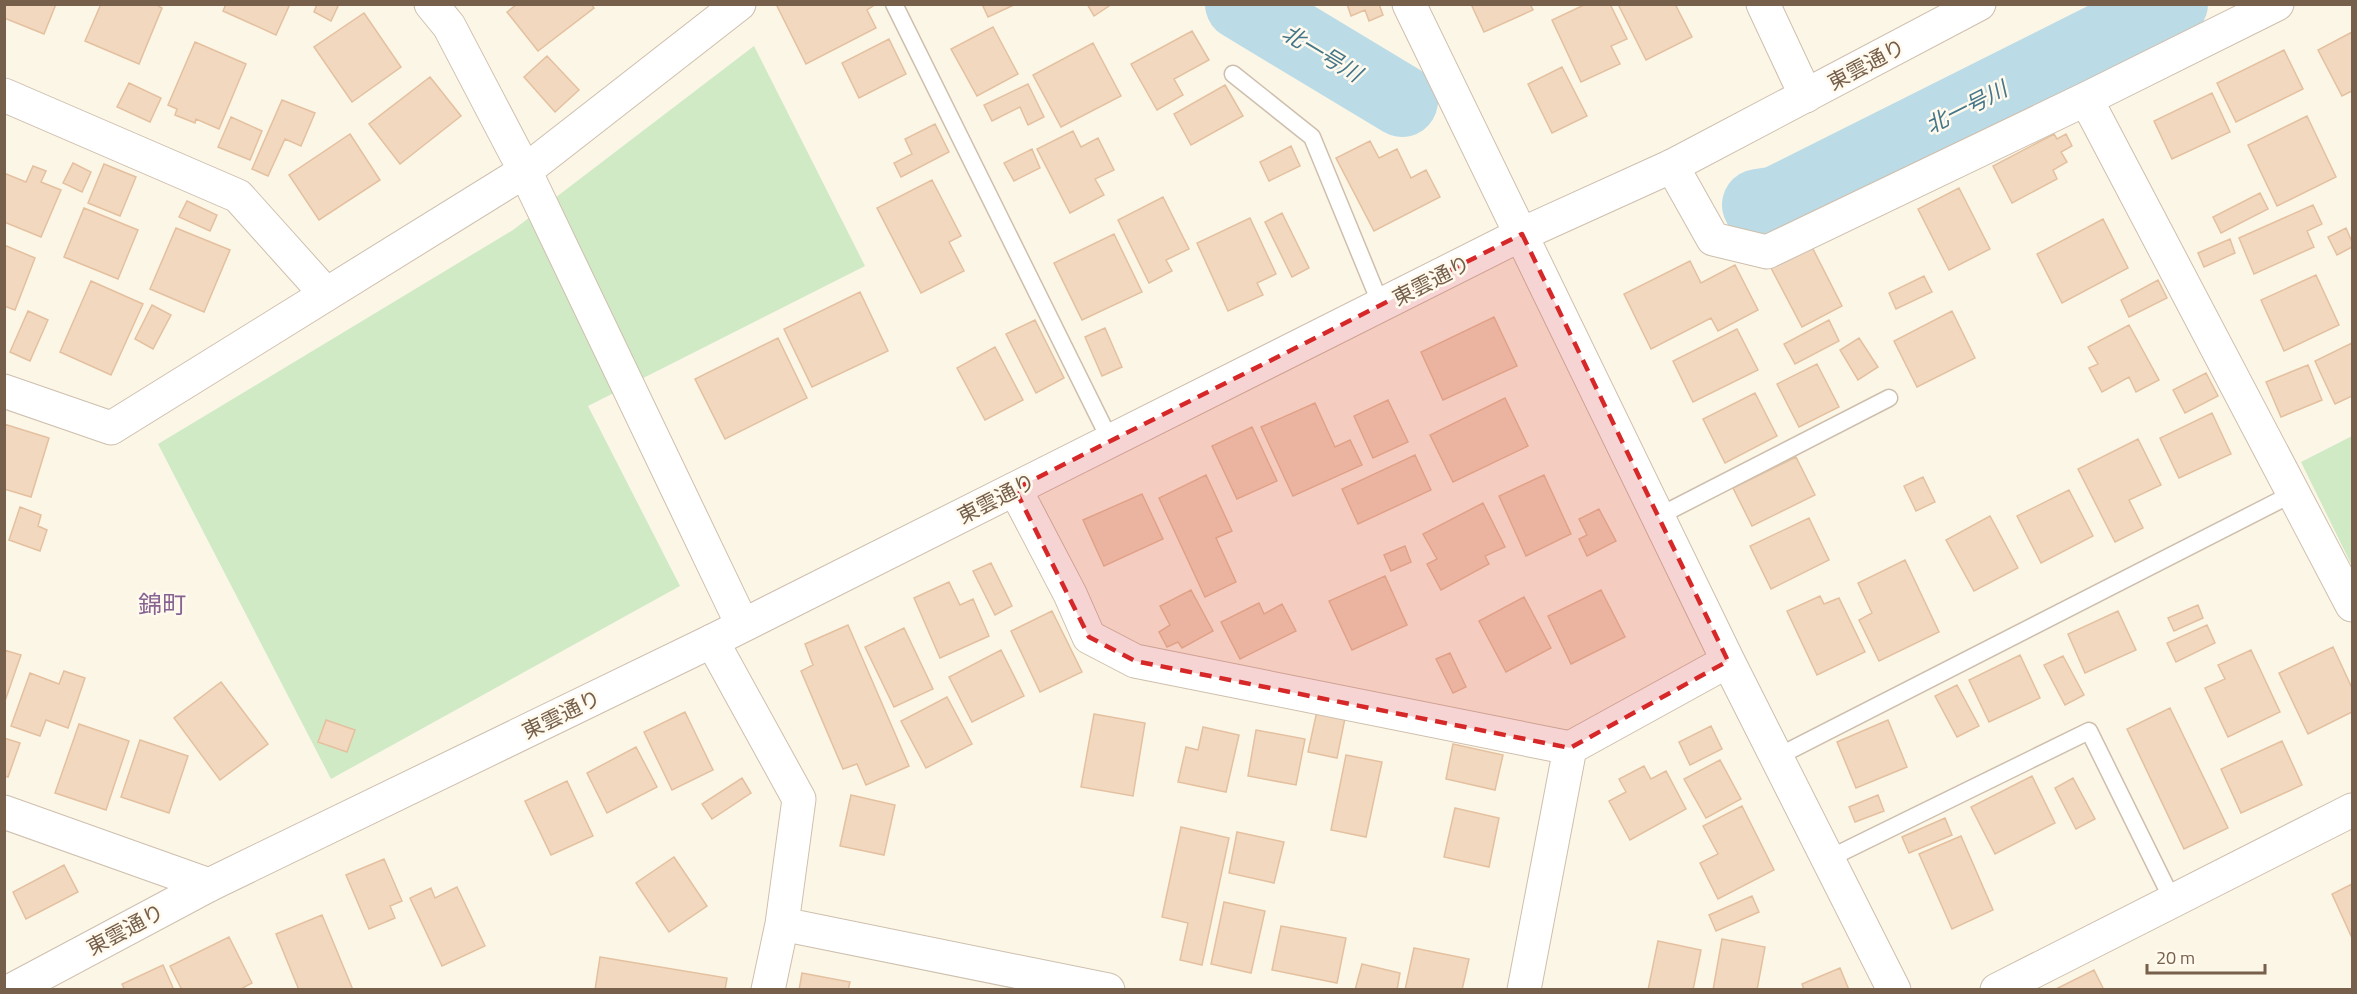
<svg xmlns="http://www.w3.org/2000/svg" width="2357" height="994" font-family="'Titillium Web','Noto Sans JP',sans-serif">
  <style>
    .green { fill: #d0eac5 }
    .lines { fill: none; stroke-linecap: round; stroke-linejoin: round }
    .river { stroke: #bbdbe6; stroke-width: 72 }
    .building { fill: #f1d8bf; stroke: #e4c09f; stroke-width: 1.5 }
    .service-casing { stroke: #cebfad; stroke-width: 19 }
    .minor-casing { stroke: #cebfad; stroke-width: 35 }
    .tertiary-casing { stroke: #cebfad; stroke-width: 35 }
    .service { stroke: #fff; stroke-width: 16 }
    .minor { stroke: #fff; stroke-width: 33 }
    .tertiary { stroke: #fff; stroke-width: 33 }
    .marked { fill: #d62828; fill-opacity: 0.2; stroke: #d62828; stroke-width: 4.5; stroke-dasharray: 12 8; stroke-linejoin: round }
    .labels { text-anchor: middle; dominant-baseline: central; stroke-width: 5; stroke-linejoin: round; paint-order: stroke }
    .street-label { font-size: 21px; fill: #765f4b; stroke: #fffaed }
    .water-label { font-size: 22px; font-style: italic; fill: #457689; stroke: #fffaed }
    .quarter-label { font-size: 24px; fill: #876392; stroke: #fffaed }
  </style>
  <rect width="100%" height="100%" fill="#fcf6e7"/>
  <path class="green" d="M754 46 865 266 588 406 680 586 331 779 158 444 513 230Z
    M2352 436V566L2301 462Z"/>
  <g class="lines">
    <path class="river" d="M1241 4 1402 101
      M1758 205 1777 202 2172 4"/>
  </g>
  <path class="building" d="M4 4H56L44 34 4 18Z
    M101 4H155L162 8 139 64 85 41Z
    M226 4H290L276 35 223 11Z
    M317 4H339L331 21 314 12Z
    M517 4H591L594 8 538 51 507 12Z
    M776 4H876L867 10 876 28 806 64Z
    M982 4H1016L988 17Z
    M1087 4H1112L1094 16Z
    M1347 4H1379L1383 15 1369 21 1365 10 1351 16Z
    M1471 4H1530L1533 10 1484 32Z
    M1586 4H1610L1627 39 1611 46 1620 64 1581 82 1552 20Z
    M1618 4H1675L1692 37 1646 60Z
    M364 13 401 67 352 102 314 47Z
    M993 27 1018 74 977 96 951 49Z
    M1192 31 1209 60 1174 79 1183 95 1157 110 1131 64Z
    M2352 32V91L2342 96 2318 50Z
    M889 39 906 74 859 98 842 63Z
    M195 42 246 64 219 129 196 119 195 123 175 115 177 109 168 105Z
    M1093 43 1121 96 1061 127 1033 75Z
    M2284 50 2303 89 2236 122 2217 83Z
    M547 56 579 90 555 112 524 77Z
    M1562 67 1587 116 1552 133 1528 84Z
    M430 77 461 116 400 164 369 124Z
    M129 83 161 98 150 122 117 107Z
    M1028 84 1044 117 1028 125 1020 107 992 121 984 105Z
    M1225 85 1243 116 1191 145 1174 114Z
    M2212 93 2230 132 2172 159 2154 121Z
    M282 100 315 113 301 146 285 139 268 176 252 169Z
    M2307 116 2336 177 2277 206 2248 145Z
    M231 117 262 131 250 160 218 147Z
    M935 124 949 152 901 177 894 163 912 154 905 139Z
    M1073 131 1081 147 1098 138 1114 170 1095 179 1104 195 1070 213 1037 149Z
    M350 134 380 180 319 220 289 175Z
    M2054 134 2057 139 2066 134 2072 146 2061 152 2067 162 2053 170 2057 179 2012 203 1993 166Z
    M1370 141 1379 158 1397 149 1411 178 1426 170 1440 197 1374 231 1336 158Z
    M1291 146 1300 166 1269 181 1260 162Z
    M1032 149 1040 168 1014 181 1004 163Z
    M73 163 91 172 82 192 63 183Z
    M104 164 136 177 120 216 88 203Z
    M33 166 46 171 41 182 61 190 41 237 4 222V173L26 182Z
    M932 180 961 236 949 242 964 271 921 293 877 208Z
    M1959 188 1990 249 1949 270 1918 209Z
    M2260 193 2268 209 2221 233 2213 217Z
    M1163 197 1189 249 1166 260 1172 271 1149 283 1118 220Z
    M187 201 217 215 210 231 179 217Z
    M2313 205 2322 224 2307 231 2314 247 2254 274 2239 238Z
    M84 208 138 230 118 279 64 257Z
    M1282 213 1309 268 1292 277 1265 222Z
    M1250 218 1276 274 1257 283 1263 295 1228 311 1197 243Z
    M2103 219 2128 268 2062 303 2037 254Z
    M176 228 230 250 204 312 150 289Z
    M2346 228 2352 242V247L2337 255 2328 237Z
    M1114 234 1142 292 1082 320 1054 263Z
    M2230 239 2235 253 2204 267 2198 253Z
    M4 245 35 258 15 310 4 306Z
    M1812 247 1842 306 1802 327 1771 268Z
    M1690 261 1701 283 1735 265 1758 310 1718 331 1711 318 1651 349 1624 294Z
    M2316 275 2339 325 2284 351 2261 300Z
    M1924 276 1932 292 1896 309 1889 293Z
    M2158 280 2167 298 2129 317 2121 300Z
    M91 281 143 304 111 375 60 352Z
    M860 292 888 351 812 387 784 329Z
    M152 305 171 315 153 349 135 339Z
    M28 311 48 320 30 361 10 352Z
    M1952 311 1975 358 1917 387 1894 341Z
    M1494 317 1517 366 1443 400 1421 352Z
    M1035 320 1064 378 1036 393 1006 334Z
    M1829 320 1839 341 1795 364 1784 344Z
    M2129 325 2159 380 2136 392 2129 377 2102 392 2089 368 2098 364 2088 347Z
    M1105 328 1122 367 1102 376 1085 337Z
    M1737 329 1758 370 1693 402 1673 361Z
    M778 338 807 398 725 439 695 379Z
    M1859 338 1878 367 1858 380 1840 350Z
    M2352 343V396L2335 404 2315 361Z
    M995 347 1023 400 985 420 957 368Z
    M1817 364 1839 407 1799 427 1777 384Z
    M2308 365 2322 400 2281 417 2266 382Z
    M2206 373 2218 396 2185 413 2173 390Z
    M1755 393 1777 436 1725 463 1703 419Z
    M1505 398 1528 446 1453 482 1430 435Z
    M1388 400 1408 442 1373 458 1354 416Z
    M1315 403 1335 447 1350 440 1362 465 1293 496 1261 427Z
    M2212 413 2231 454 2179 478 2160 438Z
    M4 424 49 438 31 497 4 489Z
    M1252 427 1277 481 1237 499 1212 446Z
    M2138 439 2161 485 2129 500 2143 528 2115 542 2078 469Z
    M1415 455 1431 490 1358 524 1342 489Z
    M1796 457 1815 495 1752 526 1733 488Z
    M1206 475 1232 531 1216 538 1236 582 1205 597 1159 498Z
    M1544 475 1571 534 1526 556 1499 496Z
    M1923 477 1935 502 1916 511 1904 486Z
    M2069 490 2093 536 2041 563 2017 516Z
    M1142 494 1163 539 1104 566 1083 520Z
    M1483 503 1505 547 1485 556 1489 564 1441 590 1427 564 1437 559 1423 534Z
    M20 507 41 515 38 526 47 530 40 551 9 540Z
    M1599 509 1616 541 1587 556 1579 539 1587 535 1579 519Z
    M1990 516 2018 568 1974 591 1946 540Z
    M1809 518 1829 560 1771 589 1750 546Z
    M1405 546 1411 562 1391 571 1384 555Z
    M1905 560 1939 632 1879 661 1859 620 1872 613 1858 583Z
    M991 563 1012 606 995 615 973 571Z
    M1385 576 1407 625 1352 650 1329 601Z
    M949 582 960 605 973 599 989 636 940 658 914 598Z
    M1191 590 1213 631 1182 648 1178 642 1167 647 1159 632 1170 625 1160 606Z
    M1601 590 1625 637 1571 664 1548 616Z
    M1820 596 1824 604 1839 598 1865 652 1817 675 1787 611Z
    M1524 597 1551 648 1506 672 1479 621Z
    M1259 603 1264 614 1282 604 1296 631 1240 659 1221 622Z
    M2198 605 2203 618 2174 631 2168 618Z
    M1052 611 1082 672 1040 692 1011 631Z
    M2118 611 2136 650 2085 673 2068 634Z
    M848 625 909 766 866 785 857 764 843 769 801 671 813 665 805 644Z
    M2207 625 2215 643 2176 662 2167 643Z
    M904 628 933 689 894 707 865 647Z
    M2333 647 2352 688V712L2308 734 2279 673Z
    M4 650 21 655 4 704Z
    M1001 650 1024 696 972 722 949 677Z
    M2251 650 2280 712 2228 737 2205 688 2225 679 2218 665Z
    M1450 653 1466 687 1453 693 1436 659Z
    M2020 655 2040 698 1989 722 1969 680Z
    M2063 656 2084 695 2065 705 2044 665Z
    M64 671 85 678 68 728 46 720 40 736 11 726 30 673 59 684Z
    M221 682 268 744 220 780 174 718Z
    M1957 685 1979 726 1957 737 1935 696Z
    M947 697 972 744 926 768 901 721Z
    M2170 708 2228 828 2184 849 2127 729Z
    M1317 711 1345 718 1337 758 1308 752Z
    M685 712 713 770 672 790 644 732Z
    M1094 714 1145 723 1133 796 1081 787Z
    M326 720 355 730 347 752 318 742Z
    M1888 720 1907 767 1856 788 1837 742Z
    M79 724 129 741 106 810 55 793Z
    M1711 726 1722 749 1690 765 1679 742Z
    M1203 727 1239 735 1226 792 1178 782 1186 747 1198 750Z
    M1256 730 1305 739 1296 785 1248 776Z
    M4 738 20 743 8 777 4 776Z
    M140 740 188 756 169 813 121 797Z
    M2282 741 2302 785 2241 813 2221 769Z
    M1453 744 1503 755 1495 790 1446 779Z
    M636 747 657 787 607 813 587 773Z
    M1346 755 1382 762 1366 837 1331 830Z
    M1720 760 1741 799 1706 818 1684 779Z
    M1644 766 1651 779 1666 771 1686 809 1630 840 1609 801 1626 792 1619 779Z
    M2032 776 2055 823 1995 854 1971 807Z
    M742 778 751 793 712 819 702 804Z
    M2073 778 2095 819 2076 829 2055 788Z
    M567 781 593 836 551 855 525 801Z
    M851 795 895 805 884 855 840 846Z
    M1878 795 1884 811 1855 822 1849 807Z
    M1742 806 1774 870 1718 899 1700 863 1718 854 1703 826Z
    M1455 808 1499 818 1489 867 1444 857Z
    M1945 818 1952 835 1909 853 1902 837Z
    M1181 827 1229 838 1202 965 1180 960 1188 923 1162 917Z
    M1237 832 1284 842 1274 883 1229 873Z
    M1961 836 1993 910 1952 929 1919 854Z
    M674 857 707 906 669 932 636 883Z
    M384 859 402 901 390 906 395 918 369 929 346 875Z
    M64 865 78 892 26 919 13 892Z
    M2352 884V938L2332 894Z
    M457 887 485 946 442 966 410 898 431 888 435 898Z
    M1752 896 1759 912 1716 931 1709 915Z
    M1224 902 1265 911 1251 973 1211 964Z
    M322 915 353 990H299L276 934Z
    M1281 926 1346 938 1337 983 1272 970Z
    M229 937 252 983 239 990H182L170 966Z
    M1722 939 1765 947 1757 990H1713Z
    M1658 941 1701 950 1693 990H1648Z
    M1414 948 1469 959 1462 990H1405Z
    M600 957 727 978 725 990H595Z
    M1362 964 1400 973 1397 990H1355Z
    M163 965 174 990H125L122 984Z
    M1840 968 1849 990H1804L1802 984Z
    M2094 970 2104 990H2054Z
    M802 973 850 982 848 990H799Z"/>
  <g class="lines">
    <defs>
      <path id="service" d="M894 4 1110 440
        M1233 74 1312 137 1381 305
        M1659 516 1889 398
        M1777 757 2294 493
        M1828 859 2089 731 2173 901"/>
      <path id="minor" d="M431 4 449 26 525 171 742 624
        M1409 4 1728 661 1894 990
        M1763 4 1806 96
        M4 95 238 196 326 294
        M2086 99 2352 605
        M1672 166 1713 239 1767 252 2086 99 2277 4
        M4 391 111 428 525 171 739 4
        M1015 489 1070 594 1089 637 1135 661 1570 748 1728 661
        M712 641 799 799 782 924 768 990
        M4 812 209 885
        M782 924 1108 990
        M1524 990 1570 748
        M1997 990 2352 810"/>
      <path id="tertiary" d="M12 990 209 885 712 641 1522 234 1672 166 1979 4"/>
    </defs>
    <use href="#service" class="service-casing"/>
    <use href="#minor" class="minor-casing"/>
    <use href="#tertiary" class="tertiary-casing"/>
    <use href="#service" class="service"/>
    <use href="#minor" class="minor"/>
    <use href="#tertiary" class="tertiary"/>
  </g>
  <path class="marked" d="M1522 234 1728 661 1570 748 1135 661 1089 637 1015 489Z"/>
  <g class="labels">
    <g class="street-label">
      <text transform="translate(1866 64) rotate(-28)">東雲通り</text>
      <text transform="translate(1431 280) rotate(-27)">東雲通り</text>
      <text transform="translate(996 498) rotate(-27)">東雲通り</text>
      <text transform="translate(561 714) rotate(-26)">東雲通り</text>
      <text transform="translate(125 929) rotate(-28)">東雲通り</text>
    </g>
    <g class="water-label">
      <text transform="translate(1322 53) rotate(31)">北一号川</text>
      <text transform="translate(1966 107) rotate(-27)">北一号川</text>
    </g>
    <g class="quarter-label">
      <text x="162" y="604">錦町</text>
    </g>
  </g>
  <rect width="2357" height="994" fill="none" stroke="#765f4b" stroke-width="12"/>
  <path d="M2147 964v9h118v-9" fill="none" stroke="#765f4b" stroke-width="3"/>
  <text x="2156" y="964" font-size="18" fill="#765f4b" stroke="#fffaed" stroke-width="4.5" paint-order="stroke">20 m</text>
</svg>
